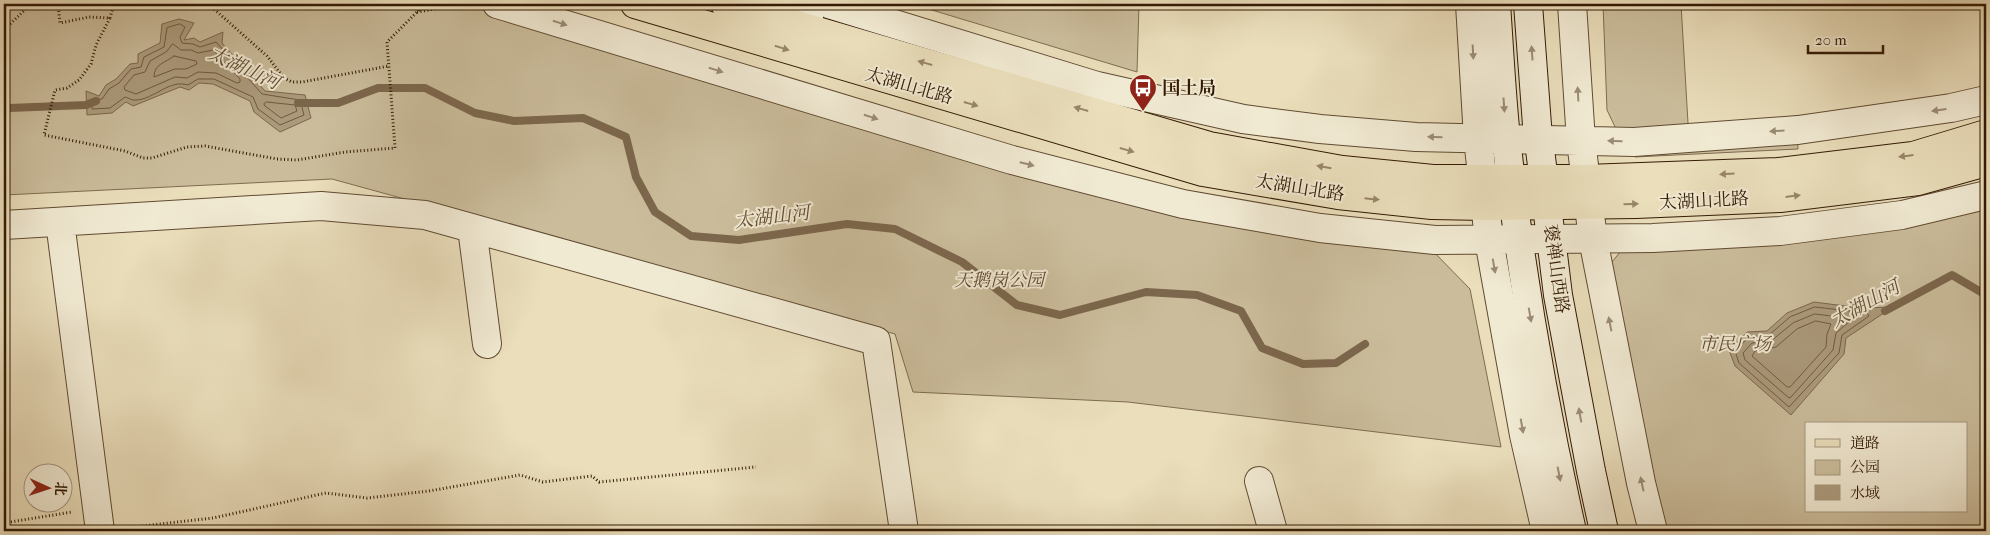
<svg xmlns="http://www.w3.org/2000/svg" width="1990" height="535" font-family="'IM FELL French Canon','Noto Serif SC',serif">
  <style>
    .green { fill: #cbbd9c; stroke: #7f6c50; fill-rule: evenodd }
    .water { fill: #ac9b7d; stroke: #7c674d }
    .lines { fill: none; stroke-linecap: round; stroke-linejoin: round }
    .shore { stroke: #705a40; stroke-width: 1 }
    .stream { stroke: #7c674d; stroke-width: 8 }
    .street-casing { stroke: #614b32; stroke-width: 30 }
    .secondary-casing { stroke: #331a04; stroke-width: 30 }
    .primary-casing { stroke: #331a04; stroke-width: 30 }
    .path { stroke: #331a04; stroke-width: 3; stroke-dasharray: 1 2.5; stroke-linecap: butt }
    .street { stroke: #f1ead3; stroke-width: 28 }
    .secondary { stroke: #f1ead3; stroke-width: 28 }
    .primary { stroke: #eadebb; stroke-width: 28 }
    .oneway { fill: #9c8c76 }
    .oneway2 { fill: #988669 }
    .labels { text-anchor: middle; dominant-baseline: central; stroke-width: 4; stroke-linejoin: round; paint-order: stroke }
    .street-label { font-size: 18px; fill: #331a04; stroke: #f1ead3 }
    .poi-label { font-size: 18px; font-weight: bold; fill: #331a04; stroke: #f1ead3; text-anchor: start }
    .park-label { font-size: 18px; font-style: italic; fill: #614b32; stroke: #f1ead3 }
    .water-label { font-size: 19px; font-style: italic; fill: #634e34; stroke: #f1ead3 }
  </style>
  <rect width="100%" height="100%" fill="#eadebb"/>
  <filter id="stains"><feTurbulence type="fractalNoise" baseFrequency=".004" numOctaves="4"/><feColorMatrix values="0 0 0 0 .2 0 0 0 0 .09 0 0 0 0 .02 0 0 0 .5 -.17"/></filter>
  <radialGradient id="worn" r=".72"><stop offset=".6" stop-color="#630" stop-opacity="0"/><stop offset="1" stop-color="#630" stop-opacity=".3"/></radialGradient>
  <path class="green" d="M4 4H484L1198 219 1427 245 1470 289 1501 447 1128 402 913 392 895 334 332 179 4 195Z
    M912 4H1139L1137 72Z
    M1603 4H1681L1689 140 1797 133 1798 149 1635 157 1618 133 1607 110Z
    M1986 199V531H1659L1611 263 1631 239ZM1806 424H1966V511H1806Z"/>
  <path class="water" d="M179 19 194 23 184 40 194 38 200 42 223 32 222 43 265 91 305 95 311 118 280 132 254 112 250 101 213 84 199 83 189 90 180 87 133 106 126 102 112 113 87 115 86 91 99 96 106 85 116 79 130 64 138 63V54L160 43 162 24Z
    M1814 302 1861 308 1893 307 1846 338 1844 354 1791 415 1735 366 1729 350 1747 332 1767 331 1787 313Z"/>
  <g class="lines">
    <path class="shore" d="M180 24 185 27 180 37 182 43 193 44 200 47 216 42 262 94 300 100 304 115 280 125 258 109 253 97 214 79H198L188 85C169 79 155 99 136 100 132 101 129 98 125 97L110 108 92 109V100L102 99 109 89 119 83 131 69 141 67 144 57 164 47 167 28Z
      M173 44 181 50H191L198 53 213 50 240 79V82L237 83 216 73 198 72 187 78 175 77 136 94 125 90 124 87 134 75 145 72 150 61 166 52Z
      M174 56 196 61 197 64 186 69H175L154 77C154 64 165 63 174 56Z
      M267 102 295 105 297 111 281 118 265 106 264 104Z
      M1815 307 1867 313 1869 316 1842 335 1839 353 1789 407 1739 363 1735 351 1749 337 1769 335 1790 317Z
      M1815 314 1848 318 1850 321 1836 333 1833 350 1791 397 1789 398 1745 360 1743 353 1752 343 1771 341 1793 323Z
      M1816 321 1831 324 1827 334 1826 347 1790 387H1787L1752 356 1755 351 1776 347 1797 329Z"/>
    <path class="stream" d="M298 103H338L378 88H425L475 113 514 121 583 118 626 137 636 177 655 212 691 236 739 240 847 224 895 229 962 262 1017 305 1060 315 1146 292 1197 295 1241 311 1262 348 1303 364 1336 363 1365 344
      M4 111 9 108 86 105 96 101
      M1885 311 1952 275 1986 295"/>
    <defs>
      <path id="street" d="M497 4 1012 160 1183 204 1320 228 1435 240 1653 238 1780 231 1902 215 1986 195
        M829 4 1097 86 1243 119 1320 129 1416 137 1634 142 1798 130 1951 108 1986 100
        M1470 4 1478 138 1489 240 1524 435 1546 531
        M1572 4 1581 141 1593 239 1641 483 1653 531
        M60 222 100 531
        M4 225 321 206 425 215 876 341 904 531
        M472 228 487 344
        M1259 481 1273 531"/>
      <path id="secondary" d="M1496 4C1499 45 1501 87 1505 128 1519 264 1542 398 1572 531
        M1528 4 1537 125 1558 295 1591 471 1604 531
        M809 52V4"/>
      <path id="primary" d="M635 4 1203 172 1338 195 1432 205 1485 206 1636 204 1780 198 1918 181 1986 162
        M725 4 1209 146 1342 170 1433 179H1586L1778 172 1913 156 1986 134"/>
    </defs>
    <use href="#street" class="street-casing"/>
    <use href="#secondary" class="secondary-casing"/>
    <use href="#primary" class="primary-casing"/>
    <path class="path" d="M58 4 60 23 89 17 110 18 96 45 91 64 79 80 67 88 55 90 44 135 125 151 143 158H152L187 147 205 146 277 159 297 160 345 152 395 148 387 42 425 4
      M205 4 214 9 267 56 284 78 292 82H302L389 66
      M417 12 458 5
      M110 18 114 4
      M4 26H8L31 4
      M4 523 72 512
      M125 528 213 518 326 493 367 498 429 491 520 475 543 482 592 476 599 482 756 467"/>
    <use href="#street" class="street"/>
    <use href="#secondary" class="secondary"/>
    <use href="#primary" class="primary"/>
  </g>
  <defs><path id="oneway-solid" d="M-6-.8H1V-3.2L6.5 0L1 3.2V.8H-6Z" transform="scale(1.25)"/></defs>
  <g class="oneway">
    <use href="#oneway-solid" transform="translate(560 23) rotate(17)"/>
    <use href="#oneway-solid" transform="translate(1473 52) rotate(87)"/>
    <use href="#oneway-solid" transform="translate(1532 53) rotate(-94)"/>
    <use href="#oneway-solid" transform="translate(716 70) rotate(17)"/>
    <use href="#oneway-solid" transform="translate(1578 94) rotate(-93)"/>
    <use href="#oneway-solid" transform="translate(1504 105) rotate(86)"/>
    <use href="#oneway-solid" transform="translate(1939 110) rotate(172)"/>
    <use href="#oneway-solid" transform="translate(871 117) rotate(17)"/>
    <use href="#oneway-solid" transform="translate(1777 131) rotate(176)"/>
    <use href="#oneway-solid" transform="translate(1435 137) rotate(-179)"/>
    <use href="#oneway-solid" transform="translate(1615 141) rotate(-179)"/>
    <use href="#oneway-solid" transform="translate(1027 164) rotate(14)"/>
    <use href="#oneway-solid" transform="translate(1494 266) rotate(80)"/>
    <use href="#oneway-solid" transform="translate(1530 315) rotate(80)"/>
    <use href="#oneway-solid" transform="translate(1610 324) rotate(-101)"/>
    <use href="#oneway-solid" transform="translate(1580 415) rotate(-100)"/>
    <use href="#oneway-solid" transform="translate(1522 426) rotate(80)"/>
    <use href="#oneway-solid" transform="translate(1559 474) rotate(79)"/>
    <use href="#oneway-solid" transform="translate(1642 484) rotate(-102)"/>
  </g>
  <g class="oneway2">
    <use href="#oneway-solid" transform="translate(782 48) rotate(17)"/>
    <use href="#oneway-solid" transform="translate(925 63) rotate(-164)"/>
    <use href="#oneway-solid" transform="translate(971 104) rotate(16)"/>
    <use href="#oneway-solid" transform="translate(1081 109) rotate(-164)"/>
    <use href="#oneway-solid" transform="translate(1127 150) rotate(16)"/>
    <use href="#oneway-solid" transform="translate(1906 156) rotate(173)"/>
    <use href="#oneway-solid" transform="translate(1324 167) rotate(-170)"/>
    <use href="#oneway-solid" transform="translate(1727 174) rotate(177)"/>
    <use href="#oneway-solid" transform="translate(1793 196) rotate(-7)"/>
    <use href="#oneway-solid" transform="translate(1372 199) rotate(6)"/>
    <use href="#oneway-solid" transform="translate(1631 204) rotate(-2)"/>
  </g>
  <defs>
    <symbol id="bus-pin" viewBox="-11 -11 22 30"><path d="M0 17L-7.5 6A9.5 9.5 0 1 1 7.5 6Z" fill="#8f2418" stroke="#f1ead3"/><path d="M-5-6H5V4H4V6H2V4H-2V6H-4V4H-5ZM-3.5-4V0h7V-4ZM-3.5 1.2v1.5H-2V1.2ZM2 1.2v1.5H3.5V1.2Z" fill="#fff"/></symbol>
  </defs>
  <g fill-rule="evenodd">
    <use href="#bus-pin" x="1127" y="72" width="32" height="43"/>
  </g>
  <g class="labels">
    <g class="street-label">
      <text transform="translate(909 86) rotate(16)">太湖山北路</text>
      <text transform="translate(1300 188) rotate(9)">太湖山北路</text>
      <text transform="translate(1704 201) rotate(-3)">太湖山北路</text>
      <text transform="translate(1556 269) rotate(82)">褒禅山西路</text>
    </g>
    <g class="poi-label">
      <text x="1162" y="88">国土局</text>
    </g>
    <g class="park-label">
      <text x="999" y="280">天鹅岗公园</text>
      <text x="1735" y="344">市民广场</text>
    </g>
    <g class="water-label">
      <text transform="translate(244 68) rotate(25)">太湖山河</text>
      <text transform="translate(772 217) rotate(-7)">太湖山河</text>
      <text transform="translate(1865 304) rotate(-29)">太湖山河</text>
    </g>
  </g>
  <rect width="1990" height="535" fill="none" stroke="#eadebb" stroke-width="20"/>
  <rect x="5" y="5" width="1980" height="525" fill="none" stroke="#331a04" stroke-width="2.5"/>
  <rect x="10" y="10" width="1970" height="515" fill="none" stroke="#331a04"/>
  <rect x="1805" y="422" width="162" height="90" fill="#f1ead3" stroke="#a59780"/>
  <rect x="1815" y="439" width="25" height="8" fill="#eadebb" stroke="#a59780"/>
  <text x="1850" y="448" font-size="15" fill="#331a04">道路</text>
  <rect x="1815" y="460" width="25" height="15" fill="#cbbd9c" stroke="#a59780"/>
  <text x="1850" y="472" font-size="15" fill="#331a04">公园</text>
  <rect x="1815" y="485" width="25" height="15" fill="#ac9b7d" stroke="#a59780"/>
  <text x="1850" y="498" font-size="15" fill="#331a04">水域</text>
  <g transform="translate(48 488) rotate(93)"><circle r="24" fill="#f1ead3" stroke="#a59780"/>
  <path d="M0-4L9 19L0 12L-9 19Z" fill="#8f2418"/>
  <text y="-8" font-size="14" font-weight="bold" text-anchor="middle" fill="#331a04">北</text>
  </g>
  <path d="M1808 45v8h75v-8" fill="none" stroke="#331a04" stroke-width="2.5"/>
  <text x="1815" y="45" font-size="15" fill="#331a04" stroke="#f1ead3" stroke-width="4" paint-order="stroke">20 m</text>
  <rect width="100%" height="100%" filter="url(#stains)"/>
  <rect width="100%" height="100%" fill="url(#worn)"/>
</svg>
